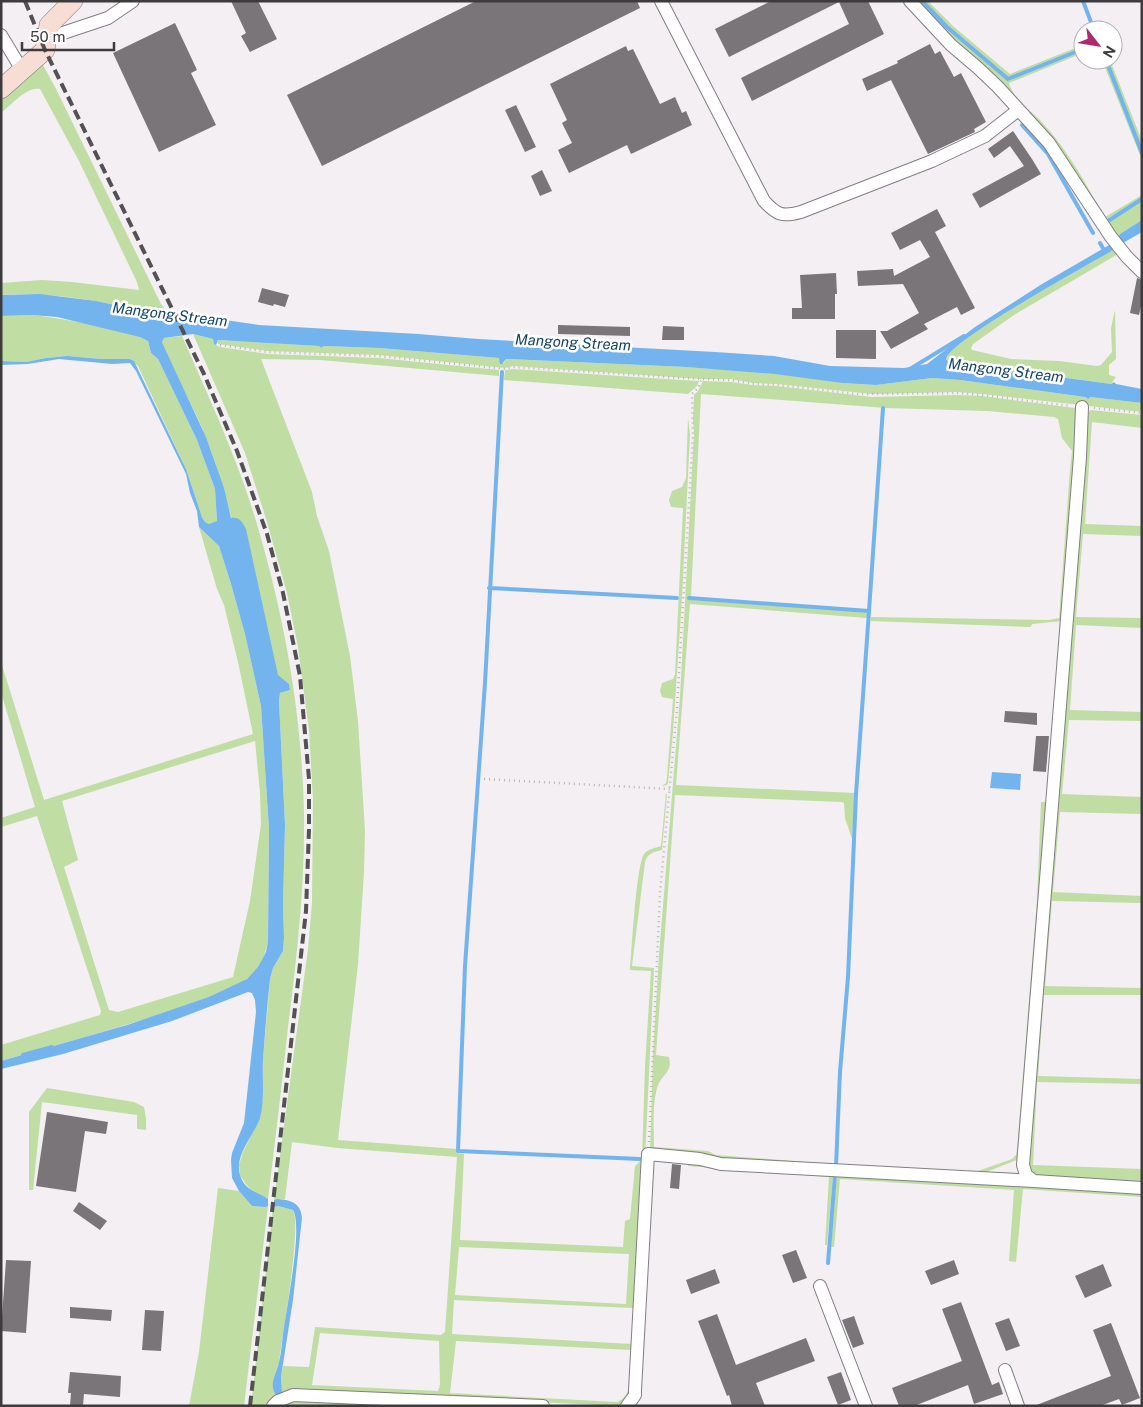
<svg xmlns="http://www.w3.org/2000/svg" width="1143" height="1407" font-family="'Public Sans',sans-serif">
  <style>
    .green { fill: #c0dda4; fill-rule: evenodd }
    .water { fill: #73b4ee }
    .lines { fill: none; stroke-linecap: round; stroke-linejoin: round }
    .stream { stroke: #73b4ee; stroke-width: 4 }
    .building { fill: #797579 }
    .street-casing { stroke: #827e82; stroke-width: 14 }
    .secondary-casing { stroke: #827e82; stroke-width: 20 }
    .path { stroke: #b8b5b8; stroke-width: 2.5; stroke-dasharray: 1 4; stroke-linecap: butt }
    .street { stroke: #fff; stroke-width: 12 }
    .secondary { stroke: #f8ddd4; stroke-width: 19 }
    .rail { stroke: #535153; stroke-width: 4; stroke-dasharray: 10 5; stroke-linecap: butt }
    .labels { text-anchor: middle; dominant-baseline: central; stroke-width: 5; stroke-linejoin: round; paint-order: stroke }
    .water-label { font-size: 15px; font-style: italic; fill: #14446a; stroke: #fff }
  </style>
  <rect width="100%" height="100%" fill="#f3eff3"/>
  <path class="green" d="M915 1H920L946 28 1008 81 1083 51V53L1009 83C1013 98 1027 108 1038 118 1066 146 1085 183 1105 217L1142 195V198L1107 219V221H1109L1142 200V220L1120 234 1118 237 975 60Z
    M923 1H928L954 27 1010 74 1083 45V48L1008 78 947 26Z
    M1102 60H1105L1142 155V160Z
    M1107 60H1110L1142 141V150Z
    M39 64 43 65 56 89 161 304 168 313C143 313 119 305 95 301 64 296 32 293 1 295V283L42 280 72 282 139 290 137 282 79 161 40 89C27 86 11 105 1 113V95Z
    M1115 249 1118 254 1014 315 973 344 971 348 972 350 1011 359 1059 361 1097 366 1101 365 1112 352 1111 328 1115 310 1116 359 1109 365V375L1116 377 1111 384 947 362 946 359C950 340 1090 264 1115 249Z
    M32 315C52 317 136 330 148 341L151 353 158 359 197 440 215 489 217 522 209 524 205 522 202 517 186 469 138 366 129 359H101L67 356 46 358 26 362 1 361V316Z
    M193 334 213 339 214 344 220 347 268 354 379 358 499 370V376L320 360 261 359 312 492 317 516 329 551 350 656 358 721 365 831 364 872 358 964 338 1140 457 1149V1153L464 1154 460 1240 623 1247 625 1221 630 1219 635 1166 642 1159 645 1066 651 971 630 970C632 949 636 867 644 854 648 849 655 848 661 846L666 793 667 795 662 850C653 852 648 853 645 862L632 966 654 968 634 1391 622 1406 298 1391 282 1393 281 1377 283 1366 309 1367 315 1327 441 1335 445 1332 457 1157 337 1148 292 1142 285 1199 274 1200 308 949 312 903 313 799 309 730 298 647 287 593 267 522 245 453ZM459 1247 629 1254 626 1304 455 1295ZM454 1300 634 1308 632 1344 452 1334ZM320 1333 439 1341 440 1385 438 1391 312 1385ZM456 1341 631 1350C631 1366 635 1395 617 1402L450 1393Z
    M182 336C207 393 233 449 252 508 283 607 302 711 304 814 305 886 297 956 288 1027 282 1084 275 1142 268 1199L253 1192 246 1184 240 1175 239 1165 243 1152 250 1138 263 1099V1059L270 979 273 968 283 951 284 938 283 905 285 825 279 701 280 693 290 690 289 684 278 676C266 627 251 580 236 533 226 501 218 467 205 435 193 404 174 375 162 342L164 338Z
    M217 340 319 346 321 348 324 346 379 348 500 358V363H504L506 359 686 367 793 375 842 383 876 385 932 378 960 380 1085 397 1087 399 1090 397 1142 403V412L982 394 958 392 872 394 777 384 753 383 731 379H702L513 366 505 368 379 355 268 351 218 344Z
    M513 369 681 380 699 381 697 386 688 394 504 380 505 370Z
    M703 381 731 382 752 385 776 386 872 397 958 395 982 396 1075 408 1077 412 1063 621 1032 624 1031 627 871 621V617L1049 620 1059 618 1070 470 1072 451 1062 438 1058 419 1054 417 987 411 886 408 701 394 691 596 689 598 691 600 867 612V618L690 604 676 785 855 793 852 839 845 818 844 803 841 802 675 795 656 1055 669 1057C673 1073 661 1074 657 1088 652 1107 654 1128 654 1147L708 1151 716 1155 834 1164 833 1167 650 1152 653 1055 659 955 680 697 694 433 693 420 694 395 698 391Z
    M1091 410 1142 415V428L1092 422 1085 524 1142 526V536L1083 534 1076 617 1142 618V628L1076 625 1070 710 1142 712V721L1069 720 1062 794 1142 797V814L1060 812 1053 892 1142 896V903L1052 901 1045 986 1142 988V995H1044L1038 1076 1142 1079V1084L1037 1082 1033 1165 1142 1169V1184L1036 1179 1030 1171 1028 1165 1087 413Z
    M688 417 690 434 682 598 673 732 668 783 667 785 662 786 666 783 667 777 673 699 662 697 660 691 662 683 673 679 675 674 683 508 671 507 669 500 672 491 682 487 686 478Z
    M199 527 219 546 231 584 245 634 261 706 269 829 268 942C265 955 260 969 248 978 225 995 193 1003 167 1012 112 1030 57 1045 1 1061V1045L100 1015 101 1011 37 816 1 827V818L35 807 1 692V662L44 800 253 734 238 662 224 605 217 589ZM255 741 260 792 261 824 250 901 233 977 118 1012 109 1010 64 867 78 860 62 801Z
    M1041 802H1047L1019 1159 976 1176 975 1172 1012 1159 1016 1155 1017 1150 1037 900Z
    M47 1088 134 1102 144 1107 146 1118V1130L137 1129V1115L42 1102 33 1190H29V1112Z
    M688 1161 833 1174 827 1245H825L829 1177 688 1166Z
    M837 1173 1142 1193V1197L1023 1189 1016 1262 1009 1261 1014 1190 840 1179 834 1247H831Z
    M218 1188 239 1191 252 1206 266 1207 268 1206 244 1406H189L199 1352Z
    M278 1206 293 1210C302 1226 282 1338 279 1363 276 1373 269 1385 276 1395L268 1406H251L273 1207Z
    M283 1400 460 1406H317L279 1404Z"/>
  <path class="water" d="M1142 220V232L1123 243 1118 237 1120 234Z
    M1111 244 1115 249C1090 264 950 340 946 359L948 362 1111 384 1114 382 1116 384 1142 389V403L1090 397 1088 399 1085 397 960 380 932 378 876 385 842 383 775 374 686 367 506 359 502 364H500L499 358 379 348 324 346 321 348 319 346 218 340 216 345 214 344 213 339 193 334 164 338 162 342 166 351 206 437 224 488 231 518C240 517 242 522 246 529L278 675 289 684 290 690 280 693 279 701 285 825 283 905 284 938 283 951 273 968 270 979C267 1006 265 1033 263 1060 262 1079 265 1099 260 1118 254 1136 234 1155 240 1175 245 1191 258 1192 268 1199V1206L266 1207 252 1206 239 1191 232 1178 231 1160 232 1153 244 1123 256 1012 255 1000 252 993 248 992 172 1021 63 1054 1 1069V1061L127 1025 209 997 247 979 258 967 266 952 268 942 269 829 261 706 245 634 231 584 219 546 199 527 197 511 190 493 186 474 136 371 130 363 112 364 59 359 28 364 1 365V361L26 362 46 358 67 356 101 359H129L134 361 186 469 202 517 205 522 209 524 217 521 215 489 197 440 158 359 151 353 148 341 140 337 57 317 32 315 1 316V295L40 294 96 301 153 313H177L259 325 418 334 478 339 715 352 774 356 830 366 904 368 927 364 975 327 1042 284Z
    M992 772 1021 774 1020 790 990 788Z
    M277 1199C291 1200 301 1203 302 1218L293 1300 281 1377 282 1393 276 1395C268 1384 277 1373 279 1362 282 1351 282 1339 284 1328 287 1306 303 1226 293 1210L278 1206 274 1207V1200Z"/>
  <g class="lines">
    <path class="stream" d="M922 1 947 27 1008 79 1083 49
      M1083 1 1094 30
      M1106 60 1142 153
      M1022 125 1048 154 1093 233
      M1108 221 1142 199
      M1100 243 1104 250
      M910 369 964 336
      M502 372 485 683 465 966 458 1151 640 1159
      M489 588 677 598
      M689 598 869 611 856 794 848 977 840 1072 836 1166
      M869 611 883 408
      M23 1055 52 1047
      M828 1263 835 1175"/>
  </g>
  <path class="building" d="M231 1H258L277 39 250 52 241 36 246 33Z
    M476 1H637L640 8 322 166 287 95Z
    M771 1H868L884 34 752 101 741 78 849 24 839 2 729 57 715 29Z
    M175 23 197 70 191 73 216 125 159 152 113 53Z
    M930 44 935 54 940 51 954 77 961 73 986 122 974 129 975 132 928 154 891 80 867 91 862 79 898 63 897 61Z
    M626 46 628 51 633 49 660 104 675 97 682 113 686 111 692 125 631 154 627 145 569 173 558 150 572 143 562 123 567 120 550 84Z
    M516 105 536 147 525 152 505 110Z
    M1013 131 1032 159 1041 174 980 208 972 194 1024 166 1010 146 994 158 988 149Z
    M542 170 552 191 540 196 531 176Z
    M937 209 946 226 935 232 975 308 961 315 957 307 924 324 928 329 891 349 880 331H887L919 313 903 284 858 286 857 271 893 269 894 276 930 257 920 240 900 250 891 233Z
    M836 273 837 294H835V319H792V308H802L800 275Z
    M1137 278 1142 280V302L1139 315 1130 313Z
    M262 288 289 295 285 307 274 304 273 306 258 302Z
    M558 325 630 327V336L558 334Z
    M663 326 684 327V340H662Z
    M836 330H876V359L836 358Z
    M1005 711 1037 713V725L1004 722Z
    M1036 736H1049L1046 772 1033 771Z
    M47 1112 108 1122 106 1134 85 1131 76 1192 36 1186Z
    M672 1164 681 1165 679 1189 670 1188Z
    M79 1202 107 1221 100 1230 73 1211Z
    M796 1250 807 1278 793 1283 782 1255Z
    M6 1260 31 1261 26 1333 1 1331Z
    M954 1260 959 1274 931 1285 925 1271Z
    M1103 1264 1112 1286 1085 1298 1075 1276Z
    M715 1269 720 1283 691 1294 686 1280Z
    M961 1302 992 1385 999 1382 1003 1394 974 1404 968 1385 914 1406H899L892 1388 962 1361 942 1309Z
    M70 1307 112 1310 111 1321 70 1318Z
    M145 1310 164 1311 161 1351 142 1350Z
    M717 1314 736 1365 806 1338 815 1361 756 1383 765 1406H732L729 1395 727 1396 698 1321Z
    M854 1316 864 1344 853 1348 842 1320Z
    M1009 1318 1020 1346 1006 1351 995 1323Z
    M1111 1323 1140 1398 1122 1405 1119 1399 1100 1406H1034L1111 1376 1093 1330Z
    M70 1372 121 1376 120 1397 84 1394 83 1406H70L71 1393H68Z
    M841 1372 851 1400 838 1405 827 1377Z"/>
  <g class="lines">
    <defs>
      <path id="street" d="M661 1 764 201C777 215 782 217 801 212L932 161 985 136 1017 111
        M910 1 951 45 978 68 998 87 1049 143 1111 237 1127 257 1142 272
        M63 33 108 18 133 1
        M1 35 22 70
        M1082 407 1080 457 1023 1165 1026 1175 1034 1181 1142 1188
        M820 1286 866 1406
        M1005 1370 1018 1406
        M273 1406 278 1401 293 1395 543 1406
        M627 1406 635 1395V1390L648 1154 700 1159 721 1164 1034 1181"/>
      <path id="secondary" d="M1 89 45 50 49 25 73 1"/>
    </defs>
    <use href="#street" class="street-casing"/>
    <use href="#secondary" class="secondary-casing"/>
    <path class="path" d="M220 345 268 352 379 356 505 369 513 367 681 378 731 380 752 384 777 385 857 394 958 393 982 395 1071 406
      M1094 408 1142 413
      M484 779 670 789
      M649 1142 660 893 677 708 683 604 693 434 692 394 698 388 702 379"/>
    <use href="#street" class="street"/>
    <use href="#secondary" class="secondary"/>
    <path class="rail" d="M25 1 45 50 204 374 237 451 267 534 283 593 300 676 309 779V829L306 911 250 1406"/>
  </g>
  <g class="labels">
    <g class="water-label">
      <text transform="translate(170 314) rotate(7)">Mangong Stream</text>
      <text transform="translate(573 342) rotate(3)">Mangong Stream</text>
      <text transform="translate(1006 370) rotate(7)">Mangong Stream</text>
    </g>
  </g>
  <rect width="1143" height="1407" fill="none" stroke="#3d3b3d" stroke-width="5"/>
  <g transform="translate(1098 45) rotate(121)"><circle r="24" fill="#ffffff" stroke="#b1b1b1"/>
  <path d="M0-4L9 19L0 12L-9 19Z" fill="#af2970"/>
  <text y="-8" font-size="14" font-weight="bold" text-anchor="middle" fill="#3d3b3d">N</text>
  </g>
  <path d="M22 42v8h92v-8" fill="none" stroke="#3d3b3d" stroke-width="2.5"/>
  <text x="30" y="42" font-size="15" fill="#3d3b3d" stroke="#ffffff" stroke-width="4" paint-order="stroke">50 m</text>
</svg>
